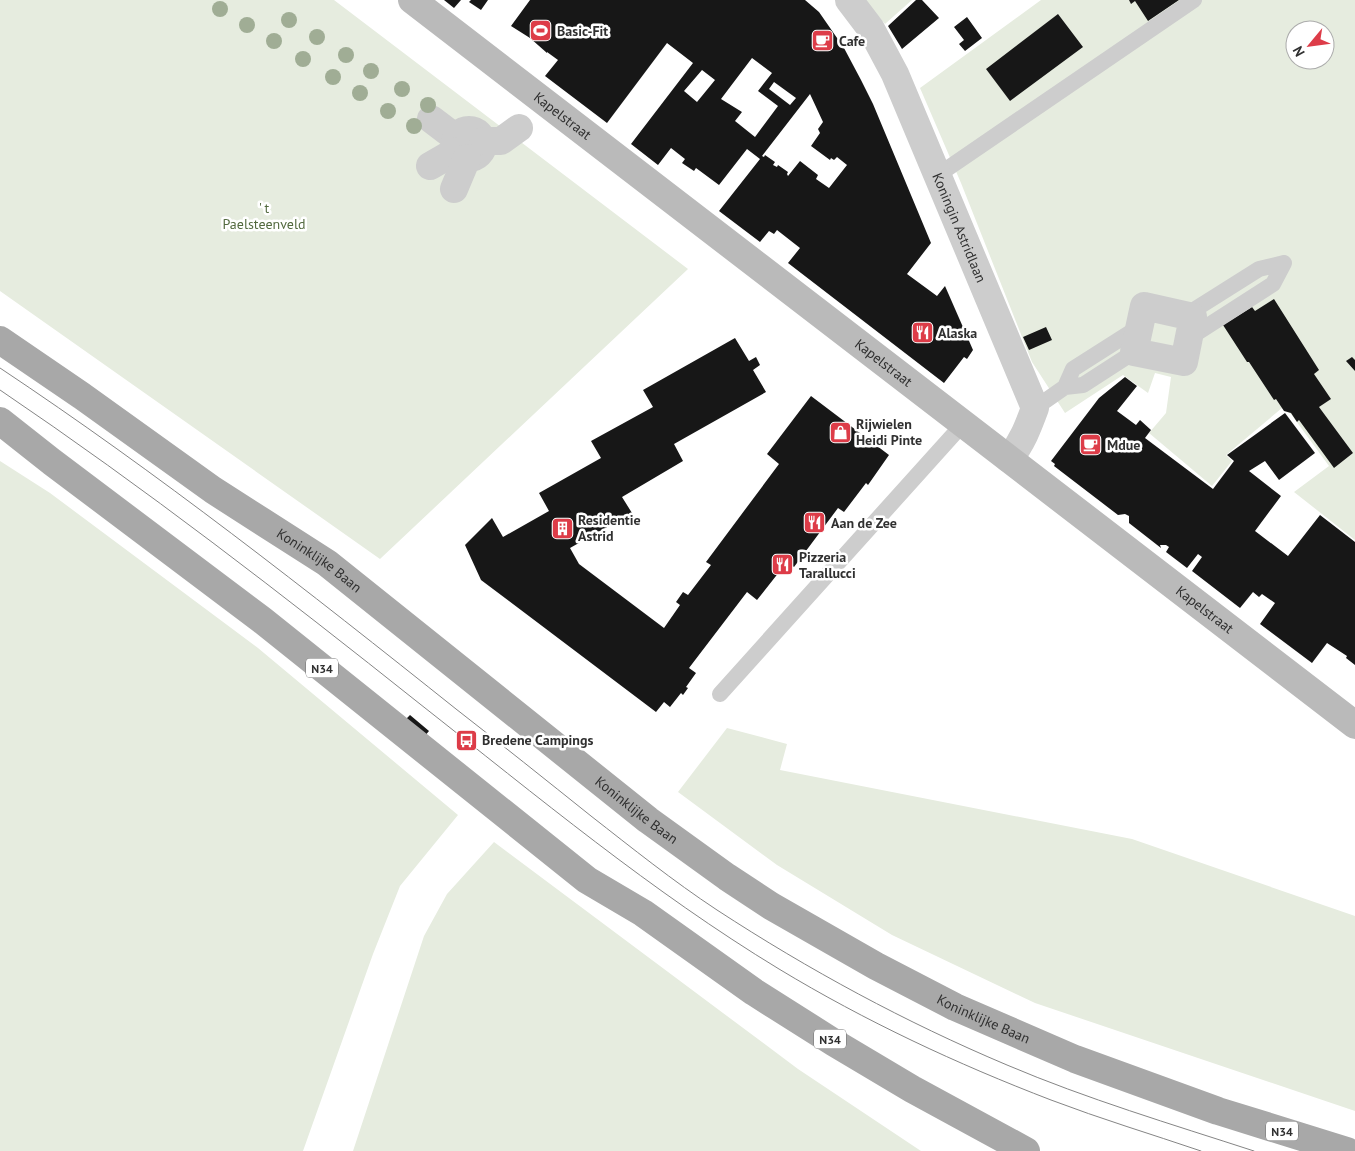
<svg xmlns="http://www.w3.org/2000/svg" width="1355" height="1151" font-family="'PT Sans',sans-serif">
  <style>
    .green { fill: #e6ecdf; fill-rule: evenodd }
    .building { fill: #171717; fill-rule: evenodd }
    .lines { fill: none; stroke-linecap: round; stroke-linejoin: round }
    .lane { stroke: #cdcdcd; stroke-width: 16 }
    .street { stroke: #cdcdcd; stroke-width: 28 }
    .secondary { stroke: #bababa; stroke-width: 28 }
    .primary { stroke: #a8a8a8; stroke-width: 28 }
    .tram { stroke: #858585; stroke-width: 1 }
    .tree { fill: #a0ad95 }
    .labels { text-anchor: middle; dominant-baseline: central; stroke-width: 5; stroke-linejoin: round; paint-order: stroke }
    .shield { fill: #fff; stroke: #6e6e6e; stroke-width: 1 }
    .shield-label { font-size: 12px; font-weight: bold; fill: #303030 }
    .poi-label { font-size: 14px; font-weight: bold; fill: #303030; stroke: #fff; text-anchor: start }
    .street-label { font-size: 14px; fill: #303030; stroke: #fff }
    .park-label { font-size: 14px; fill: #536a3f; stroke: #fff }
  </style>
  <rect width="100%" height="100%" fill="#fff"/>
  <path class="green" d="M0 0H334L688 269 380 559 0 291Z
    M864 0H912L885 24Z
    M1041 0H1355V540L1294 492 1329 466 1291 414 1282 408 1226 455 1232 461 1212 486 1149 433 1166 413 1171 377 1155 373 1148 393 1123 375 1065 413 1032 362 961 183 920 88ZM1295 30H1325V60H1295Z
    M0 461 50 493 258 648 458 815 400 886 373 954 303 1151H0Z
    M727 728 787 744 780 770 1132 839 1355 916V1111L1035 1003 892 935 777 865 678 792Z
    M494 842 798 1069 921 1151H353L424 936 447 894Z"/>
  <path class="building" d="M444 0H461L454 8Z
    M471 0H488L481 10 469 2Z
    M530 0H805L819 12 844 48 861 80 873 104 931 243 907 274 937 296 945 286 973 350 967 359 964 357 944 383 788 263 800 248 777 230 774 234 769 231 760 242 719 211 760 159 747 149 719 185 696 168 694 171 682 163 685 159 671 148 658 165 631 144 693 63 667 43 607 123 545 76 558 60 547 52V53L530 38 511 26ZM752 58 772 73 758 91 778 106 755 137 735 121 742 112 721 99ZM702 70 715 80 697 102 684 91ZM774 82 796 98 790 105 769 89ZM810 94 823 122 818 129 820 133 811 146 830 160 831 158 834 160 837 157 847 165 829 188 816 179 818 175 800 161 788 176 787 174 788 172 778 165 777 167 773 165 775 162 765 155 764 157 762 156Z
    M916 0H922L939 18 902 49 888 26Z
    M1129 0H1179L1148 21 1135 1 1131 4Z
    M1058 14 1083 47 1010 101 986 69Z
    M967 17 982 38 965 51 959 44 964 40 954 27Z
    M1274 299 1319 370 1314 374 1331 399 1319 407 1353 453 1334 468 1299 420 1297 422 1291 413 1284 411 1276 399 1274 400 1249 362H1247L1223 325 1252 307 1255 311Z
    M1046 327 1052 340 1029 350 1023 337Z
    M735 338 749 361 756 357 760 365 753 370 766 392 674 444 683 461 622 497 632 513 570 548 579 564 664 628 680 605 676 602 683 592 688 595 711 565 706 562 779 464 767 454 811 396 889 455 868 485 866 483 844 512 838 508 794 567 787 562 757 600 747 592 689 668 696 673 686 687 688 688 683 695 681 693 670 707 664 702 656 712 481 580 465 545 492 518 503 537 549 511 539 493 601 458 591 441 653 407 643 390Z
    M1352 357 1355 360V371L1346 361Z
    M1125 377 1137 386 1117 411 1136 425 1140 420 1151 430 1145 438 1213 489 1234 461 1227 455 1285 413 1315 453 1279 480 1265 461 1249 471 1281 496 1255 531 1288 556 1320 515 1355 542V665L1346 658 1347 656 1327 643 1312 663 1260 624 1275 603 1262 594 1259 597 1253 592 1240 608 1192 571 1202 557 1198 554 1187 568 1166 552 1169 547 1166 545H1160L1161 548 1129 523V516L1125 514 1118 515 1054 466 1055 464 1051 461 1099 398Z
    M410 715 429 731 424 737 404 721Z"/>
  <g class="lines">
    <path class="lane" d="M938 175 1194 0
      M1186 315 1259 269 1284 263
      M1189 338 1273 284 1284 263
      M1065 387 1073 369 1139 327
      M1035 408 1065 387 1083 385 1134 352
      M720 694 963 424"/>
    <g class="street">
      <path id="s1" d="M849 0 871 29 895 74 1035 408C1028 427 1022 443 1009 459"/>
      <path d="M431 119 456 138"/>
      <circle cx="469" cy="144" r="14"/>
      <path d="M483 141H501L519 128"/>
      <path d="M430 166 456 151"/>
      <path d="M454 189 467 158"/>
      <path d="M1144 306 1193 317 1184 362 1134 352Z"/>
    </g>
    <path class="secondary" id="s2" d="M412 0 1355 725"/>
    <g class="primary">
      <path id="s3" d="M0 340 82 396 213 490 327 563 648 820 727 877 771 906 876 966 955 1007 1075 1059 1218 1111 1347 1151"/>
      <path d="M0 421 52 462 262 620 587 880 643 913 754 992 833 1042 912 1089 1026 1151"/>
    </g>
    <path class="tram" d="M0 368C158 473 308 591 456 709 501 744 546 780 591 816 632 848 673 881 717 910 809 970 905 1022 1007 1065 1087 1099 1171 1124 1254 1151
      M0 390C145 488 283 595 420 704 537 796 652 892 779 969 865 1021 957 1064 1051 1100 1101 1119 1151 1134 1201 1151"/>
  </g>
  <g class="tree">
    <circle cx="220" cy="9" r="8"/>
    <circle cx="289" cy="20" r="8"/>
    <circle cx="247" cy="25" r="8"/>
    <circle cx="317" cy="37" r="8"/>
    <circle cx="274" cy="41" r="8"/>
    <circle cx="346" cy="55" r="8"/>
    <circle cx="303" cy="59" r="8"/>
    <circle cx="371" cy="71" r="8"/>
    <circle cx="333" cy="77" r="8"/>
    <circle cx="402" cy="89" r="8"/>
    <circle cx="360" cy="93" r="8"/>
    <circle cx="428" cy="105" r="8"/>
    <circle cx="388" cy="111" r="8"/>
    <circle cx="414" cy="126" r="8"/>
  </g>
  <defs>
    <symbol id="stadium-square" viewBox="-11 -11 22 22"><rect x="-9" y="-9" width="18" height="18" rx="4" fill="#dd3c48" stroke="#fff"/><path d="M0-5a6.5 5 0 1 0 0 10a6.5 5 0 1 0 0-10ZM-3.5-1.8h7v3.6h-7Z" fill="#fff"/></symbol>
    <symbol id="cafe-square" viewBox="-11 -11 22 22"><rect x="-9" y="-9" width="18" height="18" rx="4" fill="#dd3c48" stroke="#fff"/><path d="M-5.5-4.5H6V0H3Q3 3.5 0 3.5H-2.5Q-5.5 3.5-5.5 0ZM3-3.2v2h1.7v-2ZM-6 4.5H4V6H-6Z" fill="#fff"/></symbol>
    <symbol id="restaurant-square" viewBox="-11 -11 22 22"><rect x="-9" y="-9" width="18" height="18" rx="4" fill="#dd3c48" stroke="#fff"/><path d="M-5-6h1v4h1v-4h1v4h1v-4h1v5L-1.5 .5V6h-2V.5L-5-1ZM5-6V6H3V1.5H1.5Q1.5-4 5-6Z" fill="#fff"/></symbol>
    <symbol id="shop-square" viewBox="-11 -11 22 22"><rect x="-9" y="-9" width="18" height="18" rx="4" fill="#dd3c48" stroke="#fff"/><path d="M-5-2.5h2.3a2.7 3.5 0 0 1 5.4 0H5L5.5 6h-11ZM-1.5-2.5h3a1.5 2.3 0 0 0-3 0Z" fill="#fff"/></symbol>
    <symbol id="building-square" viewBox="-11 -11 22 22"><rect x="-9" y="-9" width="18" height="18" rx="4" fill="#dd3c48" stroke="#fff"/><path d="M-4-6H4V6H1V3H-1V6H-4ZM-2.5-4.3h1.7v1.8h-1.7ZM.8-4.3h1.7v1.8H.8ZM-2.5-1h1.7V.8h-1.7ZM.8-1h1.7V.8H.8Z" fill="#fff"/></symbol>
    <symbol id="bus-square" viewBox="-11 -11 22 22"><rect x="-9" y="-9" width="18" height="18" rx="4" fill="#dd3c48" stroke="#fff"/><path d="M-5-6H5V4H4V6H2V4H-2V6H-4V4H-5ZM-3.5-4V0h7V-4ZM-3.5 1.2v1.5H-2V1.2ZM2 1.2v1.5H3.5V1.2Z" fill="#fff"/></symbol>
  </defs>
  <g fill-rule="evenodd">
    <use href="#stadium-square" x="528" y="18" width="25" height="25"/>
    <use href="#cafe-square" x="810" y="28" width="25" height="25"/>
    <use href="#restaurant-square" x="910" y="320" width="25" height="25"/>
    <use href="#shop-square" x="828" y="420" width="25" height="25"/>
    <use href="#cafe-square" x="1078" y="432" width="25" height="25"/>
    <use href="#restaurant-square" x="802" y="510" width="25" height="25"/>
    <use href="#building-square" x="550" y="516" width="25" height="25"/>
    <use href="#restaurant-square" x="770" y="552" width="25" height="25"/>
    <use href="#bus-square" x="454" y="728" width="25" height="25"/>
  </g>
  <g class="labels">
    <g class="shield">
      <rect x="306" y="658.5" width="32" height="19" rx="4"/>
      <rect x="814" y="1029.5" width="32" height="19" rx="4"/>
      <rect x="1266" y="1121.5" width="32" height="19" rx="4"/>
    </g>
    <g class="shield-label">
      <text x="322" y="668">N34</text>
      <text x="830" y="1039">N34</text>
      <text x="1282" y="1131">N34</text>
    </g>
    <g class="poi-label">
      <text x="557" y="31">Basic-Fit</text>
      <text x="839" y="41">Cafe</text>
      <text x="938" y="333">Alaska</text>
      <text x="856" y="424">Rijwielen<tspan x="856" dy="16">Heidi Pinte</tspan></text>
      <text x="1107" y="445">Mdue</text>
      <text x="578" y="520">Residentie<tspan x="578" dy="16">Astrid</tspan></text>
      <text x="831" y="523">Aan de Zee</text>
      <text x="799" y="557">Pizzeria<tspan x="799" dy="16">Tarallucci</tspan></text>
      <text x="482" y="740">Bredene Campings</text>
    </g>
    <g class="street-label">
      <text stroke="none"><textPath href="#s2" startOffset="190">Kapelstraat</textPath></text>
      <text stroke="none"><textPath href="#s1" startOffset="254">Koningin Astridlaan</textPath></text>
      <text stroke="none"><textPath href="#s2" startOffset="595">Kapelstraat</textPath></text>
      <text stroke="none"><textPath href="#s3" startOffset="388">Koninklijke Baan</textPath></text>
      <text stroke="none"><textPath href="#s2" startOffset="1000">Kapelstraat</textPath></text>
      <text stroke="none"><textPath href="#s3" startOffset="792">Koninklijke Baan</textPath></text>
      <text stroke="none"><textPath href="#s3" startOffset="1198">Koninklijke Baan</textPath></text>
    </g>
    <g class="park-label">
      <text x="264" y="208">' t<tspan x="264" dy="16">Paelsteenveld</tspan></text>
    </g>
  </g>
  <g transform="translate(1310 45) rotate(241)"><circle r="24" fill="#ffffff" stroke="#acacac"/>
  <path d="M0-4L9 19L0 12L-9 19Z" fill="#dd3c48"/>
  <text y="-8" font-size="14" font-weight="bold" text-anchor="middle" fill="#303030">N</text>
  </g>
</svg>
